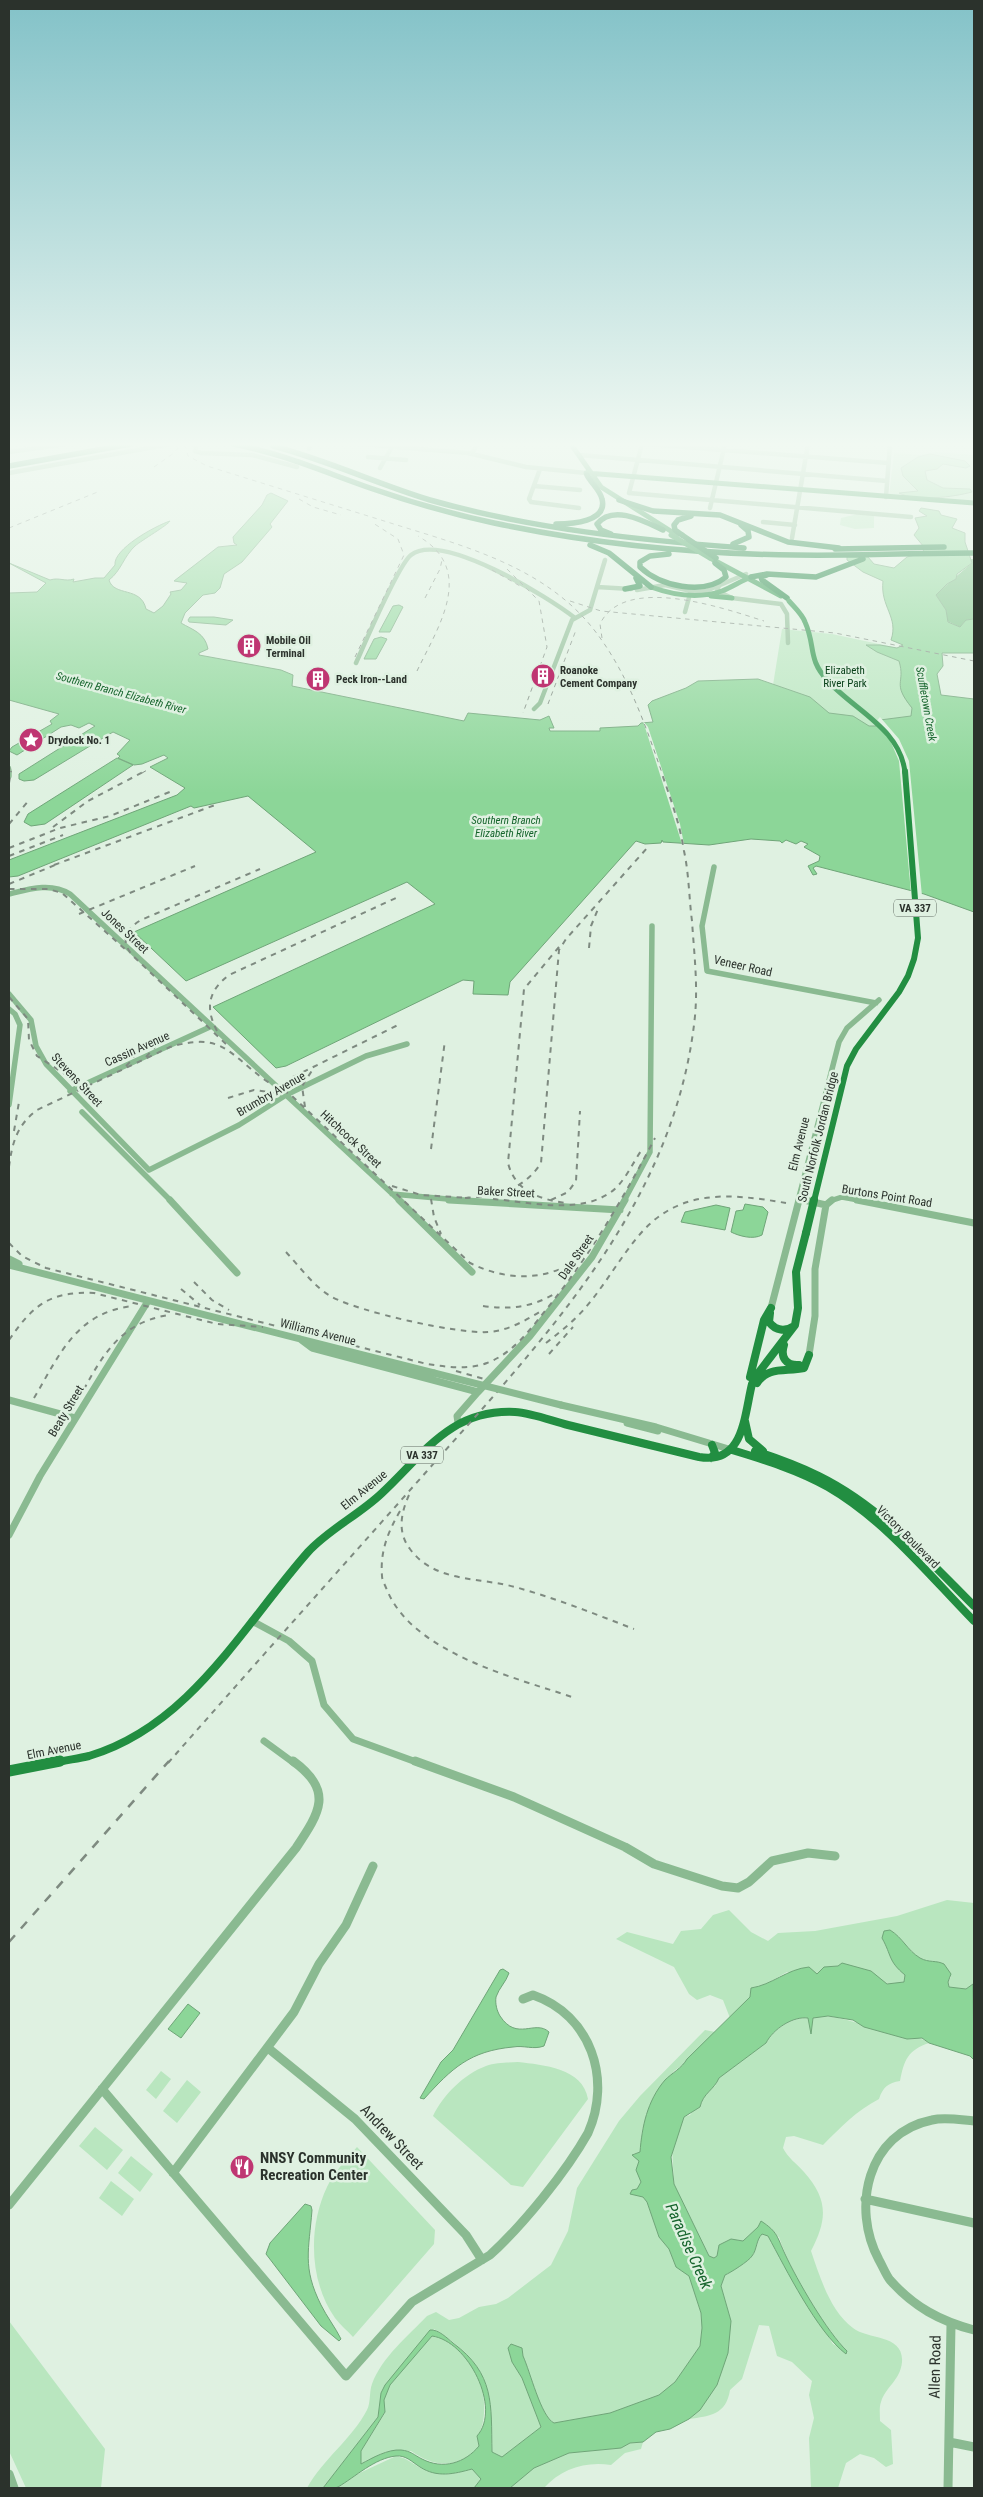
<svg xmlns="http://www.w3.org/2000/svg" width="983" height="2497" font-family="'Roboto Condensed',sans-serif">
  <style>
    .green { fill: #b9e6bf }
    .forest { fill: #75be81 }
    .water { fill: #8cd698; stroke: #6fa578; fill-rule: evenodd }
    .pier { fill: #dff1e1 }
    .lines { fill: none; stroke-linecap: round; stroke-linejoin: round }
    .minor-far3 { stroke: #8aba91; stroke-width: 4.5 }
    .minor-far2 { stroke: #8aba91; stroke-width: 5.5 }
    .minor-far1 { stroke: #8aba91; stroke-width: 7 }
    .minor { stroke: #8aba91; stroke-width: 9 }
    .major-far2 { stroke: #228e41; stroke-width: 5 }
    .major-far1 { stroke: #228e41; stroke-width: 8 }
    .major { stroke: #228e41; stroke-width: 11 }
    .highway { stroke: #0d7932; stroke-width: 5.5 }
    .rail-far2 { stroke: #7e8a80; stroke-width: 1; stroke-dasharray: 4.5 4.5; stroke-linecap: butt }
    .rail-far1 { stroke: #7e8a80; stroke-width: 2; stroke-dasharray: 5.5 5.5; stroke-linecap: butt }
    .rail { stroke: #7e8a80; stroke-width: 2.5; stroke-dasharray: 9 9; stroke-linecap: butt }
    .minor-bridge { stroke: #8aba91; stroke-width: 7 }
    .major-bridge-far2 { stroke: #228e41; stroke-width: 5 }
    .major-bridge-far1 { stroke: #228e41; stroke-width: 6 }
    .major-bridge { stroke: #228e41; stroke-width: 8 }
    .highway-bridge { stroke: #0d7932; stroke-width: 5.5 }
    .labels { text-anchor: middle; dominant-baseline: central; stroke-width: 5; stroke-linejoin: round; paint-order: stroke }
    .far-poi-label { font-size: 11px; font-weight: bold; fill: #2b322c; stroke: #dff1e1; text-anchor: start }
    .far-park-label { font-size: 11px; fill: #0a411a; stroke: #dff1e1 }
    .far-water-label { font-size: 11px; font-style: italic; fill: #15642c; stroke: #dff1e1 }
    .shield { fill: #dff1e1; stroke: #616b62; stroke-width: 1 }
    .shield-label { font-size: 11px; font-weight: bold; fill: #2b322c }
    .street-label { font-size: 12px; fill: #2b322c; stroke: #dff1e1 }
    .near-street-label { font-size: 15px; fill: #2b322c; stroke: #dff1e1 }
    .near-poi-label { font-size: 15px; font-weight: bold; fill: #2b322c; stroke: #dff1e1; text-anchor: start }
    .near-water-label { font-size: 16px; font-style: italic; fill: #15642c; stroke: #dff1e1 }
  </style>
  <rect width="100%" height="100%" fill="#dff1e1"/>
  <path class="green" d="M936 452 974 455V502L889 496 894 453 920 455Z
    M858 514 874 515V528L855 529 840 525 841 518Z
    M782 629 832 634 893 647C906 664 915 695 912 717L876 727H869L829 714 773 685Z
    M947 1900 974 1903V1987L973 1984 966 1989 949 1987 948 1982 951 1977 941 1962C912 1964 910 1943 890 1930L884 1931 882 1938C892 1956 888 1961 905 1975L904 1982C891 1985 885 1986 876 1975L838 1966 824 1967 817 1974 787 1972 761 1987 751 1988 750 1997 730 2018 723 2000 710 1995 697 2000 689 1994 674 1967 616 1939 627 1932 673 1944 681 1931 701 1929 713 1915 729 1910 751 1932 768 1941 778 1933 815 1931 897 1916Z
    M817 2016C847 2015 874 2031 904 2038 915 2041 917 2035 929 2043 908 2050 904 2060 900 2081 888 2083 883 2087 879 2099 856 2111 841 2127 823 2145L794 2136 786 2137 783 2148C788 2158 796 2163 804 2172 829 2200 827 2220 811 2251 820 2277 830 2311 853 2328 868 2340 904 2334 902 2362 900 2381 886 2386 881 2402 879 2407 880 2415 880 2421L891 2430 893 2464 886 2467 874 2458 860 2454 846 2463 838 2488H811L809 2438 814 2418 809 2395 812 2381 792 2362 777 2356 769 2326 759 2325 742 2379 730 2390C726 2415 710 2416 689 2419L700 2410 731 2321 721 2286 725 2275C730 2273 749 2261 752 2256 757 2251 757 2240 762 2234L768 2235 787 2271 833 2344 847 2351C824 2329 789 2268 779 2237L758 2227 743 2241 731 2239 719 2245 717 2256 714 2258 709 2256 674 2184 672 2149 684 2117 690 2115 711 2088 715 2086 719 2078 766 2043C773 2029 793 2017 808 2018L811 2032 813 2018Z
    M705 2030 715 2032C702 2045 689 2062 674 2071L642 2130 641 2152 633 2154 639 2161 641 2182 637 2189 647 2202 659 2237 669 2249 676 2266 689 2276 701 2313 702 2328 700 2346 675 2382 659 2395 610 2413 554 2423C541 2417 530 2371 523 2356L522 2348 512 2362 522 2378 541 2427 502 2457 492 2452C490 2387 492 2366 434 2329L381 2393 378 2417 323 2488H307C323 2459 352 2439 367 2410 371 2402 369 2392 372 2384 382 2357 408 2336 427 2316L436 2312 449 2320 459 2318 479 2307 496 2304 508 2298 551 2265 568 2231 577 2188 619 2121 640 2096Z
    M518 2062C543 2065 583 2068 588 2099L523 2187 511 2185 433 2116C443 2095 464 2074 486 2066 496 2062 508 2063 518 2062Z
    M161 2071 171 2079 156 2099 146 2090Z
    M187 2080 201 2092 177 2123 163 2111Z
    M95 2127 123 2150 107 2170 79 2146Z
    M357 2147 435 2230 434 2244 353 2337C348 2331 340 2325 335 2318 309 2281 308 2227 327 2187 334 2172 346 2160 357 2147Z
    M131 2156 153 2174 140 2192 118 2173Z
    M111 2181 134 2199 122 2216 99 2198Z
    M9 2321 105 2449 101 2488H26L9 2451Z
    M432 2335C449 2339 468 2358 477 2372 485 2387 488 2424 477 2436L479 2446C460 2469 434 2468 411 2451L369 2459 361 2464V2451L385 2413 384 2400 390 2385Z
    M643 2442 641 2449 625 2453 611 2465C585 2461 561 2469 544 2488H510L534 2468 569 2453 621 2448 630 2443Z
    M396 2456C407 2458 411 2463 421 2468 438 2476 454 2475 472 2469L481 2479 474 2488H337L349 2478Z"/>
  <path class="forest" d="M970 559H974V619L966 620 960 627 947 621 946 610 936 595C947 584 959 574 972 563Z"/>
  <path class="water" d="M930 454 965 461 970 466 966 468 943 464 937 469 925 471 927 480 943 488 970 489 972 492C953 497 917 502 899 493L918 491 903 476 901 468 918 457Z
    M271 493 288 501 270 524 272 527 242 562 224 574 220 588 215 593 203 595 185 613 181 623C193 630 205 633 208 649L199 653V655L281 670 293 675 292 686 464 721 468 713 540 720 549 716 554 728H549L550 731H600V728L638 726 641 723 653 722 648 705 652 701 686 688 698 681 758 679 810 697 829 713 853 716 869 726H876L880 720 911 716 912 708C891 682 906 684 899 661L877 652 866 645H880L897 648 903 645 891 640C899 617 880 607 883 581L863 572 847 560V556L868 557 874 564 894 568 907 557 923 553 924 547 914 535 919 528 915 518 927 516 919 511 921 508 939 511 941 515 957 519 952 528 965 533V542L972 563 957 574 956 579 947 584 936 595 946 610 948 622 960 627 966 620 974 619V653H942L943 666 937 674 941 695 974 699V912L924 894 816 866 813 868 817 874 813 875 808 866 819 861 820 856 804 847 808 844 801 841 796 844 786 840 782 843 780 841 751 839 709 845 663 842 662 840 661 843 645 844 636 841 510 982 508 995 473 994 474 981 463 980 286 1066 276 1068 213 1007 435 904 407 882 186 981 134 932 316 852 248 796 194 808 191 806 18 876 9 877V860L177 795 185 788 150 767 168 758 164 755 142 764 134 765 118 758 120 756 117 754 130 740 113 732 34 780 24 781 19 779V774L95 726 89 723 79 728 71 725 61 727 17 755 9 751 12 747 52 724 50 721 59 714 9 700V593L37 592 46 583 9 563 50 580C59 577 65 582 74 579L73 582 95 578H104L115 565C113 549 155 526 170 521 168 525 142 540 135 546 124 556 121 571 109 580 114 597 141 586 146 609L154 613 163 606 171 594 170 592 181 590 187 583 174 581 218 547 237 545 234 543 233 537 262 505 267 495Z
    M399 605 403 607 390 632H379L393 606Z
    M190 617H214L233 620 226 625 189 622 188 620Z
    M381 637 387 639 376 659H364L374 639Z
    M117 758 133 765 45 824 31 826 24 822 28 814Z
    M745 1204 763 1207 768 1212 762 1235C753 1240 739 1236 731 1232L736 1211 743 1210Z
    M716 1205 730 1208 725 1230 681 1222 685 1212Z
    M890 1930C903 1938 907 1950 920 1958 929 1963 936 1960 944 1964L951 1974 948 1982 949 1987 966 1989 973 1984 974 2060 970 2056 929 2043 922 2038 907 2039 864 2027 853 2020 828 2016 813 2018 811 2034 808 2018C793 2016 773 2029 766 2043L719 2078C714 2090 703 2093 700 2107L684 2117 671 2157 674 2184 709 2256 714 2258 717 2256 719 2245 731 2239 743 2241 758 2227 761 2221C778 2232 777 2237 785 2254 797 2280 827 2332 847 2351L846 2354C817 2332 786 2269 768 2236L762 2234C756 2240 757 2250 752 2256 749 2261 730 2273 725 2275L721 2286 731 2321 728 2353 717 2385 700 2410 689 2419 670 2429 656 2432 643 2442 630 2443 621 2448 569 2453 534 2468 510 2488H474L481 2479 472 2469C454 2474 437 2478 420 2467 412 2462 406 2455 396 2456 375 2458 355 2477 338 2487 334 2489 327 2488 323 2488L378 2417 381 2393 385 2385 430 2330C438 2329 447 2338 453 2343 495 2374 491 2404 492 2452L502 2457 541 2427 522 2378 512 2362 508 2348 511 2344 522 2348 523 2356C530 2371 541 2417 554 2423L610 2413 659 2395 675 2382 700 2346 702 2328 701 2313 689 2276 676 2267 669 2249 659 2237 647 2202 643 2197 630 2194 632 2190 637 2189 641 2182 636 2170 639 2161 632 2155 640 2152C642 2127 647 2101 665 2080 672 2073 682 2068 687 2059L750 1997 751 1988C772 1985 787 1969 809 1967L817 1974 824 1967 838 1966 842 1963 871 1971 887 1984 904 1982 905 1975C888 1961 892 1956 882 1938L884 1931ZM432 2336C468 2341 502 2408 477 2436L479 2446C465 2463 443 2470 422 2459 414 2455 411 2451 401 2450 388 2449 372 2458 361 2464V2451L385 2412 384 2400 390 2385Z
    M503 1969 509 1973C506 1982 499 1988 496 1997 495 2004 497 2011 500 2016 517 2042 535 2019 549 2032L544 2046C533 2050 524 2045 513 2047 470 2051 452 2068 424 2099L420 2098 441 2062 453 2050 500 1970Z
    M188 2004 200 2013 181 2038 168 2029Z
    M305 2204 311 2206 312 2210C309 2250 302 2267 321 2305 327 2317 335 2327 341 2339L339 2341 321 2326 266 2254 270 2243Z"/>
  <path class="pier" d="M880 717 899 739 909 761 922 896 911 893 899 761 890 740 875 723Z
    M643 721 648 727 680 824 684 844H682Z"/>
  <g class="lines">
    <path class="minor-far3" d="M197 444 195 451 201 453 252 455 297 467
      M360 444 468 453 526 467 586 473
      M642 444 629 493 911 517
      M646 444 888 463
      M309 449 311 444
      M9 452 66 444
      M472 454 477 444
      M579 455 887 481
      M368 457 406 460
      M380 468 393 445
      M540 469 529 499 531 502 579 508
      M9 473 171 444
      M534 486 580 490
      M886 497 890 444
      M710 508 725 444
      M763 522 795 525
      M792 538 808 444
      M719 586 717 591 732 598 781 604 787 614 788 643
      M597 587 631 589
      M637 590 665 585 691 591H706L746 574
      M685 612 690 594
      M356 663C365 643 398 565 411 555 442 531 548 597 575 618
      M534 709 540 703 572 620 590 610 605 560
      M9 768V773"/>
    <path class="minor-far2" d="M9 771V776
      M714 867 702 926 707 971 876 1003
      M9 894C29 889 51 882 70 894L400 1201
      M9 994 31 1020 36 1046 46 1064 149 1170 239 1125 286 1095 366 1056 407 1044
      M9 1009 15 1014 20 1025 9 1105
      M70 1091 212 1026
      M82 1112 171 1201
      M392 1194 470 1201
      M799 1199 809 1201
      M624 1201 650 1152 652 926
      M798 1201 839 1042 847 1028 879 1000
      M830 1201 842 1197 864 1201"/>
    <path class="minor-far1" d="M170 1200 237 1273
      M399 1200 472 1272
      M449 1200 620 1210
      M804 1200 826 1205 832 1200
      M857 1200 974 1223
      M9 1259 19 1264
      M9 1265 434 1373
      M771 1308 799 1200
      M300 1339 312 1348 478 1392 530 1336 592 1257 625 1200
      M809 1355 815 1316V1269L826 1205
      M9 1400 75 1418
      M561 1405 656 1427 732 1450
      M458 1423 457 1416 478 1392
      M627 1423 658 1431
      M9 1535 40 1476 148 1301
      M252 1621 289 1641 312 1661 324 1705 353 1739 419 1763
      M264 1741 294 1763"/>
    <path class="minor" d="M415 1761 514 1797 625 1847 654 1864 722 1886 738 1888 749 1882 772 1861 808 1853 835 1856
      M268 2048 355 2119 466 2235 482 2260
      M102 2089 346 2376 412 2302 490 2255C523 2225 566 2172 588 2133 612 2079 591 2015 533 1995L523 1999
      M974 2121C961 2120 945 2117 932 2120 867 2133 851 2208 879 2260 883 2267 886 2275 890 2280 914 2307 940 2321 974 2330
      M173 2173 294 2012 319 1964 346 1925 373 1866
      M865 2199 974 2223
      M9 2205 296 1848C320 1812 334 1791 293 1761
      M949 2442 974 2447
      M9 2474 14 2488
      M948 2488 951 2325"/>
    <path class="major-far2" d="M573 447 601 487 677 535
      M586 473 974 503
      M710 558 781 596
      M651 587C673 595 699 599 722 591 732 587 741 581 751 577
      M711 596 732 598"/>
    <path class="major-far1" d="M770 1313 769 1322C776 1331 785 1332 794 1326
      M784 1345C780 1357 786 1366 799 1365
      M750 1377 764 1320 771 1308
      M753 1380 795 1325 798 1308 796 1272 806 1233
      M757 1383C768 1366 786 1372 804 1368L809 1355
      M745 1421 749 1439 763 1451
      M732 1450C765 1460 798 1470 828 1487 885 1520 928 1574 974 1621
      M755 1451C777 1458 798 1466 819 1476 880 1506 927 1559 974 1606
      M711 1458 715 1453 712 1445
      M54 1763C65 1760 77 1759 89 1756 190 1726 242 1627 308 1552 329 1529 359 1515 382 1493 424 1454 450 1409 515 1412 532 1413 552 1421 568 1425 612 1436 655 1446 699 1457 744 1465 744 1416 752 1384"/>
    <path class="major" d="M9 1771 60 1761"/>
    <path class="highway" d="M233 444C281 453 324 472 370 488 410 502 452 514 494 523 593 544 694 554 796 555 855 556 915 553 974 553
      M273 446C327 460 377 484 430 500 532 529 638 540 744 548
      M9 466 131 444
      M619 500 653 511 720 515 788 542 839 548
      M556 524C571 524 608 522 602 499 600 490 591 483 587 475
      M611 534 601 530 597 524C613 504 644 521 663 530
      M682 535 675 530 674 525 678 520 691 516
      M733 544 749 537 748 531 741 525
      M590 545 609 553 651 587
      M835 549 944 547
      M669 554 650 556 640 562V567C660 586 703 596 726 577L724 570 715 563
      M767 575 761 577 762 580 787 598
      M751 577 767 574 816 577 863 559
      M625 589 640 586 636 578"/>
    <path class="rail-far2" d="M185 444 188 456 207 466C265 484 323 502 381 520 456 544 539 563 591 626 626 669 644 721 662 773
      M154 467 174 453 181 444
      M299 499 313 507 341 515
      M9 528 100 491
      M507 569 539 601 547 647 523 713
      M492 570 520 586
      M425 598 440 569 442 560
      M570 601 601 611 835 633 974 661
      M602 638 600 624C624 573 726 609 764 621
      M355 657 404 555 398 539 373 523
      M417 671C438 627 477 570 418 536
      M548 704 576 630
      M9 765 11 773
      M142 773 149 769"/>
    <path class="rail-far1" d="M9 783 11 771
      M9 824 30 799
      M53 827 88 801 145 771
      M9 848 60 828 110 816 172 791
      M9 856 63 835
      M54 865 215 805
      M9 884 60 863
      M9 889H48L62 893 126 950
      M79 914 195 866
      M559 947 524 989 508 1163C515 1191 539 1199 565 1203
      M589 948 591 926 598 909
      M9 997 28 1019 29 1040 37 1056 71 1078 85 1094
      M217 1031C205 1008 208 991 229 975L398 897
      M226 1044 132 955C120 940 126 929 141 920L260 869
      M146 1057 155 1047 157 1039
      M126 1066 132 1060 137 1049
      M293 1077 400 1024
      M228 1098 254 1090 282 1094
      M305 1107 302 1086 313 1069
      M14 1131 19 1102
      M431 1149 445 1040
      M9 1167C12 1143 17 1125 37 1110L170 1047C222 1032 227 1052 265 1080 274 1086 284 1090 292 1096L470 1263C509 1282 547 1281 583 1257
      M392 1186 421 1195 470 1198
      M465 1198C496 1196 523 1191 541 1163L559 950 566 939 648 847
      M431 1199 434 1217 441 1234
      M493 1199C529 1202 579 1215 611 1192 625 1182 633 1162 643 1148
      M551 1200 568 1192 576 1181 580 1111
      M9 1243 22 1256 46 1268 427 1364C447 1367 468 1370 487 1363 513 1353 529 1331 545 1311 589 1257 623 1199 655 1138
      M286 1252C300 1267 314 1287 332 1297 360 1312 457 1334 488 1332 507 1331 525 1321 541 1311
      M194 1282 212 1300 229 1310
      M181 1289 200 1305
      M483 1306C510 1310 533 1307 556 1293
      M9 1340C33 1305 50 1291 94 1293L217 1324 263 1327
      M546 1343C560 1332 574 1321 586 1307 604 1286 618 1261 636 1239 676 1188 728 1193 786 1203
      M549 1354 573 1327
      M456 1371 484 1379
      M34 1398C60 1354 76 1313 132 1306
      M73 1409C98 1365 114 1323 169 1315
      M409 1495C401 1513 397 1532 410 1549 435 1583 479 1577 515 1587 555 1598 595 1614 634 1629
      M400 1511C388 1532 380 1551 382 1576 382 1580 385 1585 387 1590 413 1653 513 1677 572 1697
      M168 1763C254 1665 341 1568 427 1471 545 1338 676 1202 695 1016 698 984 694 952 692 921 689 898 689 874 684 851 680 824 670 797 661 771"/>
    <path class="rail" d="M9 1942 169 1761"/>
    <path class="minor-bridge" d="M434 1373 561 1405"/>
    <path class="major-bridge-far2" d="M671 535 710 558
      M789 601C795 608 802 614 805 622 816 646 807 659 828 681 854 710 901 729 905 773"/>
    <path class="major-bridge-far1" d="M814 1201 847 1066 856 1049 899 992 908 976 914 959 918 938 905 771"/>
    <path class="major-bridge" d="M806 1233 814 1200"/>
    <path class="highway-bridge" d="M682 535 716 558"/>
  </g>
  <linearGradient id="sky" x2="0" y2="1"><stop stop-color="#83c2c8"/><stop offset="0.56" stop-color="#f1f9f2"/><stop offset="1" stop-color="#f1f9f2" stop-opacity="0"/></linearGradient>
  <rect width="983" height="794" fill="url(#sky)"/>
  <defs>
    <symbol id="building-disc" viewBox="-11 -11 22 22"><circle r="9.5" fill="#bf3672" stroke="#dff1e1"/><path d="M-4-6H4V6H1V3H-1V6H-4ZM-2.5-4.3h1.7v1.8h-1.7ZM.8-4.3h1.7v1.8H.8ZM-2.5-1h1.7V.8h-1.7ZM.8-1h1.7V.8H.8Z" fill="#fff"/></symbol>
    <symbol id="sight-disc" viewBox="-11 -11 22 22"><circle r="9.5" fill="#bf3672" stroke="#dff1e1"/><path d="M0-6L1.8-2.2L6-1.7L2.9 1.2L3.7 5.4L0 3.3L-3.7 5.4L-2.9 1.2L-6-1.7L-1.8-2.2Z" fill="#fff"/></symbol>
    <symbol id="restaurant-disc" viewBox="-11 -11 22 22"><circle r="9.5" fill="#bf3672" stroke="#dff1e1"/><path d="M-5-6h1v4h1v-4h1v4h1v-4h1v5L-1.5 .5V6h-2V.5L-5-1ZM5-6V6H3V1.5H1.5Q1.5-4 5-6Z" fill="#fff"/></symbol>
  </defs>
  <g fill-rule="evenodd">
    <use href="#building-disc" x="235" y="632" width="28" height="28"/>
    <use href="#building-disc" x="529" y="662" width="28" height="28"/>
    <use href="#building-disc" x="304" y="665" width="28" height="28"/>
    <use href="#sight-disc" x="17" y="726" width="28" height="28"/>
    <use href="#restaurant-disc" x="228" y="2153" width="28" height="28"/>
  </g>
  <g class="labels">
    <g class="far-poi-label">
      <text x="266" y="640">Mobile Oil<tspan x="266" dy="13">Terminal</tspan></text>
      <text x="560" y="670">Roanoke<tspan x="560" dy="13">Cement Company</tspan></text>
      <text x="336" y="679">Peck Iron--Land</text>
      <text x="48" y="740">Drydock No. 1</text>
    </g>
    <g class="far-park-label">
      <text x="845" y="670">Elizabeth<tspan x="845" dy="13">River Park</tspan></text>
    </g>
    <g class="far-water-label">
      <text transform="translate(121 693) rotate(15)">Southern Branch Elizabeth River</text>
      <text transform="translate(926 704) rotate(80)">Scuffletown Creek</text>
      <text x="506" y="820">Southern Branch<tspan x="506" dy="13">Elizabeth River</tspan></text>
    </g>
    <g class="shield">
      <rect x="894" y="899.5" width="42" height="17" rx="4"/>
      <rect x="401" y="1446.5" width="42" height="17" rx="4"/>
    </g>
    <g class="shield-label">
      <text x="915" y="908">VA 337</text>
      <text x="422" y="1455">VA 337</text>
    </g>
    <g class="street-label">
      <text transform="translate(125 931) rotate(43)">Jones Street</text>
      <text transform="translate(743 966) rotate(13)">Veneer Road</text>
      <text transform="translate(137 1049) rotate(-24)">Cassin Avenue</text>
      <text transform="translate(77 1080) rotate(47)">Stevens Street</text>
      <text transform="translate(271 1094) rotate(-30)">Brumbry Avenue</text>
      <text transform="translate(818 1137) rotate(-76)">South Norfolk Jordan Bridge</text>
      <text transform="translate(351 1139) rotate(43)">Hitchcock Street</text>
      <text transform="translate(799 1144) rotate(-76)">Elm Avenue</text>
      <text transform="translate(506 1192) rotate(3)">Baker Street</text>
      <text transform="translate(887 1196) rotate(9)">Burtons Point Road</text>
      <text transform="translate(576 1257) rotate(-55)">Dale Street</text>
      <text transform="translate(318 1332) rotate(14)">Williams Avenue</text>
      <text transform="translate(66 1411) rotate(-59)">Beaty Street</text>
      <text transform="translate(364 1490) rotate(-39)">Elm Avenue</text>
      <text transform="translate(908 1537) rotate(45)">Victory Boulevard</text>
      <text transform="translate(54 1750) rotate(-11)">Elm Avenue</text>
    </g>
    <g class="near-street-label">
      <text transform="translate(392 2137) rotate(46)">Andrew Street</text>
      <text transform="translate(935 2367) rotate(-89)">Allen Road</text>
    </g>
    <g class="near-poi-label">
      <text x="260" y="2158">NNSY Community<tspan x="260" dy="17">Recreation Center</tspan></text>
    </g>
    <g class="near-water-label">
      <text transform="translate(689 2246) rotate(66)">Paradise Creek</text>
    </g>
  </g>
  <rect width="983" height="2497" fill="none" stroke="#2b322c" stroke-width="20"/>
</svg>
